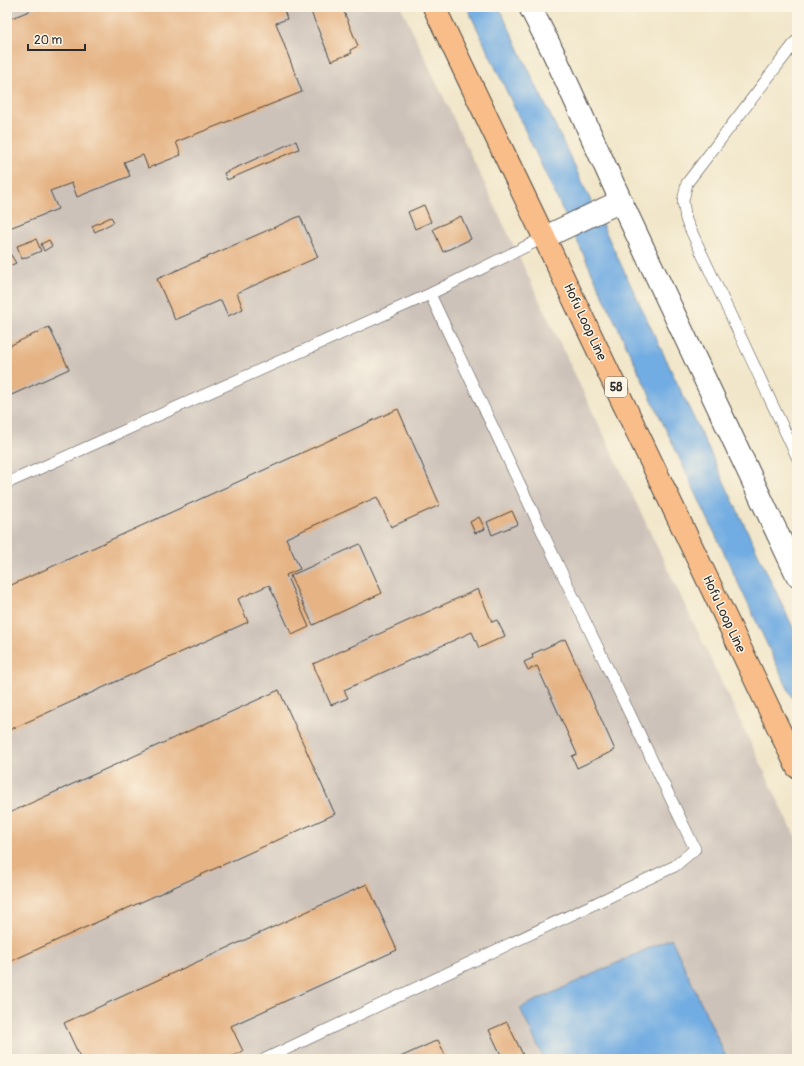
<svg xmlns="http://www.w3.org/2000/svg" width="804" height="1066" font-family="Pangolin,sans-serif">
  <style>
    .industrial { fill: #cdc2b9 }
    .water { fill: #71ace2; stroke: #4e6c86 }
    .building { fill: #e5b384 }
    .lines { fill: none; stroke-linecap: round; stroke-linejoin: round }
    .service-casing { stroke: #494743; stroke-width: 12 }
    .tertiary-casing { stroke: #494743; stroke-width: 24 }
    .primary-casing { stroke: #494743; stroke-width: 24 }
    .service { stroke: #fff; stroke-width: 11 }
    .tertiary { stroke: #fff; stroke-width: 22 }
    .primary { stroke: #f9bd89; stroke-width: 22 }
    .labels { text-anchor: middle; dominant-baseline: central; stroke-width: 3; stroke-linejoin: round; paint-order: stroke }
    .shield { fill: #fcf5e5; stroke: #6a6863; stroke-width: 1 }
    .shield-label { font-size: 12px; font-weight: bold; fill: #2b2b2b }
    .street-label { font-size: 13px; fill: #2b2b2b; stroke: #fcf5e5 }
  </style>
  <rect width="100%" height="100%" fill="#fcf5e5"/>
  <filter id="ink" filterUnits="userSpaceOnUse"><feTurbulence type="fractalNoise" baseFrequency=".025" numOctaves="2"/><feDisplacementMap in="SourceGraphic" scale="8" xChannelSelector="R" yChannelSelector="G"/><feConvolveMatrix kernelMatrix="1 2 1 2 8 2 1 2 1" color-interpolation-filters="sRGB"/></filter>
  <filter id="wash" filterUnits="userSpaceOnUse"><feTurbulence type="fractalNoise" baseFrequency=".012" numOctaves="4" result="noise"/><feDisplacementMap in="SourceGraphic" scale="16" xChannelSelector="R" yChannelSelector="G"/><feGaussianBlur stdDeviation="0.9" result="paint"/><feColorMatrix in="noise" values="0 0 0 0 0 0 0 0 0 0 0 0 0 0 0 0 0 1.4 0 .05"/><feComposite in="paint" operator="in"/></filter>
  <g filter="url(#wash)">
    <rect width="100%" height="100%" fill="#f1e6c9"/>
    <path class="industrial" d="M7 7H401L527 274 797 840V1059H7Z"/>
    <path class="water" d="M467 7H499L797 636V708Z
      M671 938 727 1059H544L520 1008Z"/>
    <g id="blocks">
      <path class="building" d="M39 7H283L287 19 276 23 302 92 176 142 181 155 148 168 143 155 124 162 130 176 77 197 72 183 50 191 58 209 7 229V20Z
        M309 7H342L358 46 350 50 352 53 331 61Z
        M296 141 299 149 227 180 224 173Z
        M424 205 431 222 415 229 408 212Z
        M300 216 318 257 237 293 243 309 228 316 221 300 175 320 157 279Z
        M461 216 471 239 443 252 433 229Z
        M111 217 114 222 95 232 92 226Z
        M36 239 41 251 22 259 17 246Z
        M49 240 52 246 44 251 41 244Z
        M11 255 16 263 7 267V257Z
        M49 327 69 369 7 397V347Z
        M398 409 440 505 391 527 377 497 286 538 300 569 286 575 309 627 292 635 269 585 238 599 248 622 7 731V587Z
        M512 511 518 524 492 535 487 522Z
        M479 517 485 529 475 533 470 522Z
        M360 544 382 593 313 625 290 576Z
        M478 589 492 622 497 620 505 636 479 648 472 632 344 690 348 698 331 705 313 664Z
        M565 639 615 750 577 768 572 756 577 754 537 666 528 670 524 662 533 658 532 654Z
        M279 690 335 814 7 963V814Z
        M367 884 397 950 231 1026 243 1051 226 1059H81L64 1023Z
        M507 1022 525 1059H503L489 1030Z
        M438 1040 447 1059H396Z"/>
    </g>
  </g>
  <g filter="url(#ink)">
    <use href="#blocks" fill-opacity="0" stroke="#494743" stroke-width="1"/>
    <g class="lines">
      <defs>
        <path id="service" d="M797 40 687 183 683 201 686 220 797 457
          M7 483 430 294 545 237
          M265 1059 675 866 695 849 558 565 430 294"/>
        <path id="tertiary" d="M530 7 553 52 621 201 797 575
          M545 237 621 201"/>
        <path id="primary" d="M434 7 797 767"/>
      </defs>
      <use href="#service" class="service-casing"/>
      <use href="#tertiary" class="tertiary-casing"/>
      <use href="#primary" class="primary-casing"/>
      <use href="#service" class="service"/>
      <use href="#tertiary" class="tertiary"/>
      <use href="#primary" class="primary"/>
    </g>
  </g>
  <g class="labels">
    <rect class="shield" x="605" y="377" width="22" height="20" rx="3"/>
    <g class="shield-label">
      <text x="616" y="387">58</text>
    </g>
    <g class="street-label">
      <text transform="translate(585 322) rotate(65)">Hofu Loop Line</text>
      <text transform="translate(724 614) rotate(65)">Hofu Loop Line</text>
    </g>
  </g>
  <rect width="804" height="1066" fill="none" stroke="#fcf5e5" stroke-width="24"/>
  <path d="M28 44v6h57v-6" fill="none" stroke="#2b2b2b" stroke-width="2"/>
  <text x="34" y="44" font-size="12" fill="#2b2b2b" stroke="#fcf5e5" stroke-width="3" paint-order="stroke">20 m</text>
</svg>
